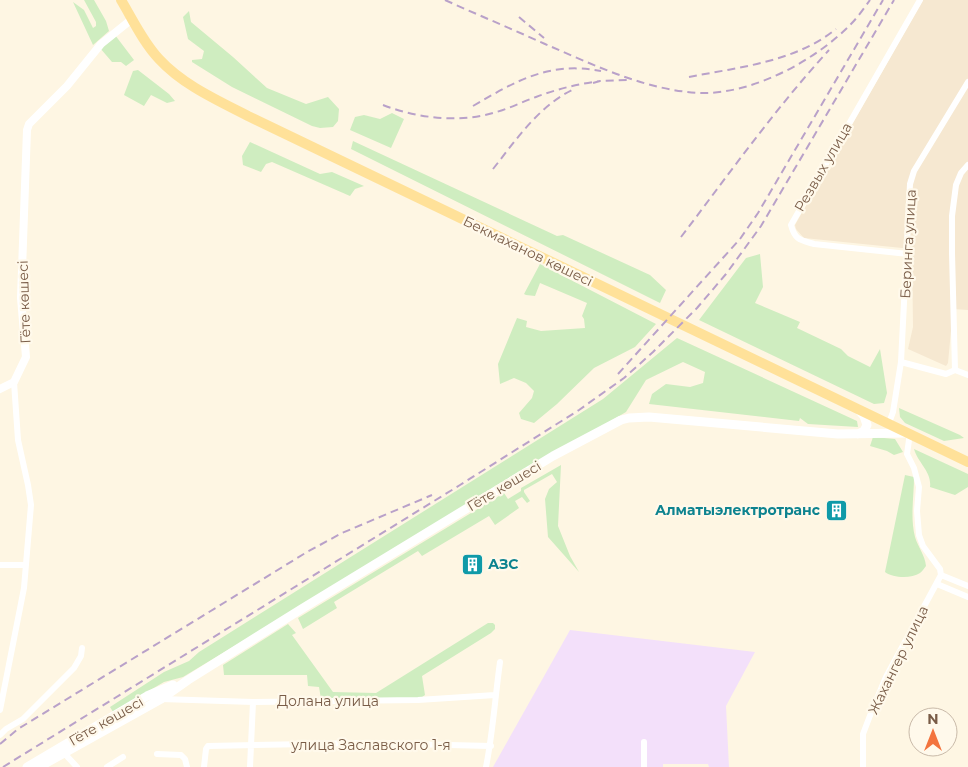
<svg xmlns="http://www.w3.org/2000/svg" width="968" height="767" font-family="Montserrat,sans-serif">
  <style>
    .residential { fill: #f6e8d1 }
    .education { fill: #f3e0fa }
    .green { fill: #cfedc0 }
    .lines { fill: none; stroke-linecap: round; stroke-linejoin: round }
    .minor { stroke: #fff; stroke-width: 6 }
    .tertiary { stroke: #fff; stroke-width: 8 }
    .secondary { stroke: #fff; stroke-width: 9 }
    .primary { stroke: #ffe199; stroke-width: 10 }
    .rail { stroke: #b9a1c9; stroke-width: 2; stroke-dasharray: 8 5; stroke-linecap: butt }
    .labels { text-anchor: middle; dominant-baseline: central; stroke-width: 4.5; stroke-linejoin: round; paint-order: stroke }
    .street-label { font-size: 14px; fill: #795c47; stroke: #fff9eb }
    .culture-label { font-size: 14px; font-weight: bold; fill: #0d838f; stroke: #fff9eb; text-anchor: end }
  </style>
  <rect width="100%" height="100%" fill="#fef6e3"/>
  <path class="residential" d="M923 0H968V310L953 309 948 363 946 366 908 349 913 327 912 249 804 238 796 229 795 225Z"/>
  <path class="education" d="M570 630 755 652 726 706 729 767H709L708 764H663V767H493Z"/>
  <path class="green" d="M84 0H94L106 21 109 31 93 45 73 2 84 10 93 28 96 26V22Z
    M189 11 191 22 233 57 267 88 306 104 328 97 339 109 338 121 333 127 320 128 312 126 232 87 192 62V60L202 59 204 51 188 39 183 17Z
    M115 35 134 60 126 66 121 62H112L100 48Z
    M138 70 169 94 175 101 167 103 151 95 144 106 124 95 133 71Z
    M392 113 404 119 391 148 350 130 355 117 364 115 380 119Z
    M353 141 557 236 563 235 650 275 666 290 660 303 351 149Z
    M250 142 320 174 332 172 364 186 355 189 350 196 272 162 266 164 261 172 243 165 242 156Z
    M760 254 763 287 755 303 800 322 797 328 841 349 848 356 870 367 880 349 887 393 884 403 874 404 699 320 746 258Z
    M540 264 656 324 635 347 594 368 557 404 534 423 521 419 519 413 532 398 534 391 526 383 514 378 500 384 498 364 517 318 527 321 526 327 541 331 585 328 584 319 582 316 587 303 540 283 535 296 526 295 524 294Z
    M677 338 857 421 858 427 808 424 800 418 799 421 649 404 652 394 666 384 690 387 703 383 705 372 683 362 646 380 626 412 483 496 183 677 164 682 113 712 110 707 164 672 189 661 199 652 603 399Z
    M899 408 960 435 964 438 944 441 905 423 900 417Z
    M873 437 895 439 903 452 894 455 887 451 870 446Z
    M914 449 968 474V487L955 495 930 487C932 472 918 463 914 449Z
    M561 465 558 526 570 556 579 572 548 537 545 499 549 489 557 482 552 474 524 490V492L530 501 527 503 522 497 515 501 519 508 495 525 489 516 422 556 418 551 334 602 337 608 303 629 298 618 504 493 508 499 521 491V488Z
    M905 475 914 477C914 497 910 517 915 537 918 547 925 555 926 566 924 568 923 571 920 573 911 579 893 578 885 572Z
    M488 623H493L495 625V629L491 633 422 676 425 695 415 702 331 704 321 699 319 687 308 686 307 675H224L223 665 288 624 296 633 292 635 333 692 376 693Z"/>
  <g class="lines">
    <path class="minor" d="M908 254 814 244C800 240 795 240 791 225L920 0
      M901 362 946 374 955 370
      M955 370 952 253V216L956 185 961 173 968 165
      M955 370 968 375
      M889 423 893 412 901 362 910 184 914 171 968 82
      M0 565H25
      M941 575 968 586
      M937 584 968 597
      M161 699 253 702 418 700 495 695
      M0 710 24 588 31 505 28 485 18 440 14 382
      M0 735 6 729 23 719 74 668 81 656 82 648
      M64 753 77 767
      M157 754 181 755 185 759 187 767
      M107 767 123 757
      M204 767 206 749 208 746 365 743 491 746
      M250 767 253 702
      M486 767C493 732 495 698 500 662
      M644 767V742
      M863 767V734L871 713 886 677 941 575 940 569 923 546 919 535 917 511 919 487 914 468 907 454 910 433"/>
    <path class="tertiary" d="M0 389 14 382 26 357 21 298 27 130 29 124 67 86 101 44 132 19"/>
    <path class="secondary" d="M858 434 864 431 867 425 864 416 858 409
      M27 767 147 696 173 685
      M39 767 161 699 188 680 303 608 553 456 621 420 629 418 649 417 838 434 907 433"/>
    <path class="primary" d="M121 0C133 20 143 42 159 59 183 85 217 100 248 116L968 462"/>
    <path class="rail" d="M445 0C478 15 512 29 545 44 594 65 649 92 704 93 755 93 816 60 851 24 858 17 864 8 870 0
      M519 17 544 38
      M689 77C740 67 795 62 836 29
      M593 83 600 81 627 80
      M383 105C416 118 459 123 493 113 508 109 522 102 536 97 557 89 578 84 600 81
      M473 106C516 81 549 61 601 71
      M493 169C516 140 538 107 572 90
      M681 237C729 174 775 109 829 50
      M618 374 740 239 758 213 883 0
      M0 744 18 729 307 552 342 533 432 495
      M3 767 460 485 579 410 624 378 653 352 697 308 726 274 761 226 894 0"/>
  </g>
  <defs>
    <symbol id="building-square" viewBox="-11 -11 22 22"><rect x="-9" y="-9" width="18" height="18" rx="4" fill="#0f9aa8" stroke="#fff9eb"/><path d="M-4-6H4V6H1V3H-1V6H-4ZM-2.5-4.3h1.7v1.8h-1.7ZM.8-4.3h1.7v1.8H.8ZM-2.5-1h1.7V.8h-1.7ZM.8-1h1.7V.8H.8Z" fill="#fff"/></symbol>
  </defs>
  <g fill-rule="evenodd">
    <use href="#building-square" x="824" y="498" width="25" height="25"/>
    <use href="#building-square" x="460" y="552" width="25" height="25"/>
  </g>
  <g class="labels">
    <g class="street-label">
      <text transform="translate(823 167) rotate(-60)">Резвых улица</text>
      <text transform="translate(908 244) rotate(-87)">Беринга улица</text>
      <text transform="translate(528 251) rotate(26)">Бекмаханов көшесі</text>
      <text transform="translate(24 302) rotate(-92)">Гёте көшесі</text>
      <text transform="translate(504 486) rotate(-31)">Гёте көшесі</text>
      <text transform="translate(898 660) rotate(-64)">Жахангер улица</text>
      <text x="328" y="701">Долана улица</text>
      <text transform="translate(106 721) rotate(-30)">Гёте көшесі</text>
      <text x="371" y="745">улица Заславского 1-я</text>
    </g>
    <g class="culture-label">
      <text x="820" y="510">Алматыэлектротранс</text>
      <text x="488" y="564" text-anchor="start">АЗС</text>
    </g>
  </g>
  <g transform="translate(933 732)"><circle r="24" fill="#fff9eb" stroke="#c9baa9"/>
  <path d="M0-4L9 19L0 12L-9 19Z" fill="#f3743e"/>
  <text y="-8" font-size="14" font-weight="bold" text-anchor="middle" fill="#795c47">N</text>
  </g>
</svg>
